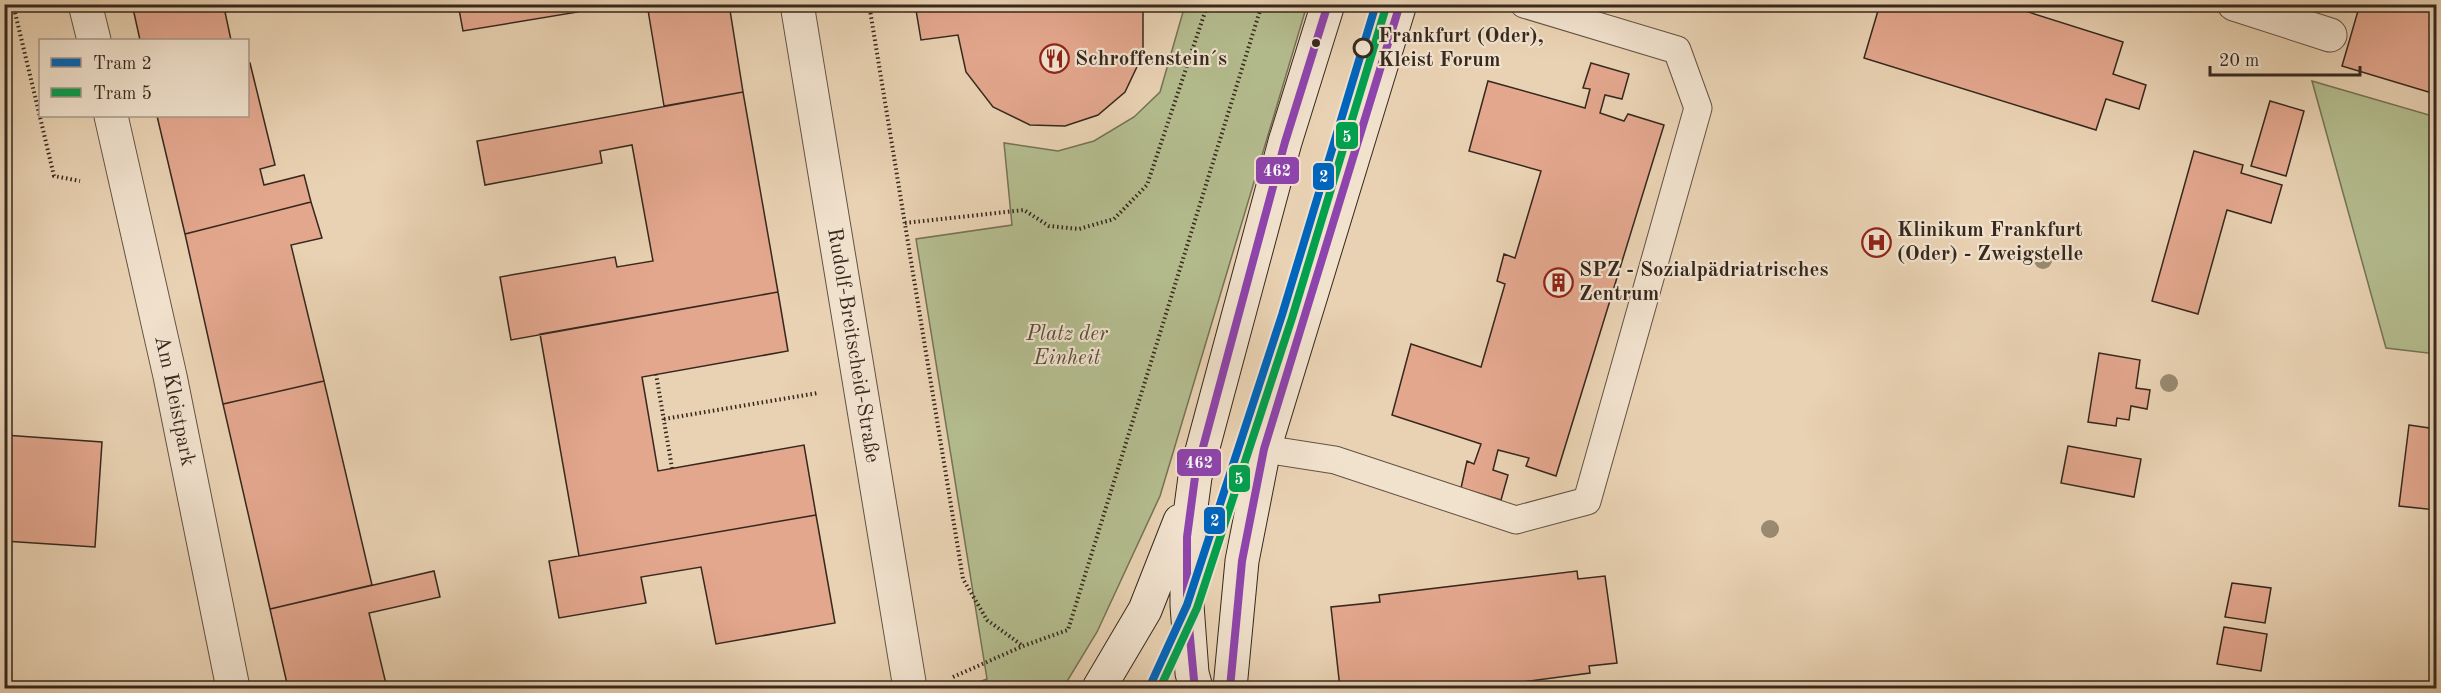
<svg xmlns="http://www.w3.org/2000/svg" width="2441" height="693" font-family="'Old Standard TT',serif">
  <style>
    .green { fill: #b4bd8f; stroke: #757256; stroke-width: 1.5 }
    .building { fill: #e3a78e; stroke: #36281e; stroke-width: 1.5 }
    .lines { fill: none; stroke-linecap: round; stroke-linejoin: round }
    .lane-casing { stroke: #635243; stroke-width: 29 }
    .street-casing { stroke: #635243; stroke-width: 35 }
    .secondary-casing { stroke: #36281e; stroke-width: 35 }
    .path { stroke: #36281e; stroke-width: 4; stroke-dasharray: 1.5 3; stroke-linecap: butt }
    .lane { stroke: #f1e2ce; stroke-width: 27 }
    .street { stroke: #f1e2ce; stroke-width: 33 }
    .secondary { stroke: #f1e2ce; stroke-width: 33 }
    .bus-1-casing { stroke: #f1e2ce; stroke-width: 12 }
    .bus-1 { stroke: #8e44ad; stroke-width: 8 }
    .tram-1-casing { stroke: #f1e2ce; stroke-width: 12 }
    .tram-2-casing { stroke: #f1e2ce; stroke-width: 12 }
    .tram-1 { stroke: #0065bd; stroke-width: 8 }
    .tram-2 { stroke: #03a04e; stroke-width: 8 }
    .tree { fill: #988970 }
    .bus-dot { fill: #36281e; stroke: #f1e2ce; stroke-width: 2 }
    .stop-dot { fill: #f1e2ce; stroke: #36281e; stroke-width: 3 }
    .labels { text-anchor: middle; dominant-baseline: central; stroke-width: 4.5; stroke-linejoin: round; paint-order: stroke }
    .stop-label { font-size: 21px; font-weight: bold; fill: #36281e; stroke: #f1e2ce; text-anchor: start }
    .poi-label { font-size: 21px; font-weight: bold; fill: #36281e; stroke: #f1e2ce; text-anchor: start }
    .park-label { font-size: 21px; font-style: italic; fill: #564d3a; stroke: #f1e2ce }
    .street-label { font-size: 21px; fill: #36281e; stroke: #f1e2ce }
    .line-badge { stroke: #f1e2ce; stroke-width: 2 }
    .badge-label { font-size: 16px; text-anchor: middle; font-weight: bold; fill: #fff }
  </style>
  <rect width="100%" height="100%" fill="#e9d2b3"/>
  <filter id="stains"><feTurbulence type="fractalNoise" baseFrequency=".00333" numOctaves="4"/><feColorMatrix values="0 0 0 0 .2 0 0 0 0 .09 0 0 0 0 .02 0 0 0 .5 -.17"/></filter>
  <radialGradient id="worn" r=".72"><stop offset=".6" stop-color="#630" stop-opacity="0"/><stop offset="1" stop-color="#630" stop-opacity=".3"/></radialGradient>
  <path class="green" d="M1185 5H1307L1160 496 1097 632 1063 688H963L987 679 916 239 1012 225 1004 143 1058 151 1094 141 1134 117 1160 92Z
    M2312 81 2436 117V354L2386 348Z"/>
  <path class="building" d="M132 4H237L238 9 225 12 231 40H140Z
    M458 4H577L578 12 463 31Z
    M647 4H729L743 92 664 106Z
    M915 4H1163L1143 10V54L1125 92 1098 115 1065 126 1030 125 993 107 966 72 958 35 921 40Z
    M1880 4H2003L2123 42 2113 74 2146 85 2139 109 2106 99 2096 130 1864 58Z
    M2360 4H2436L2435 94 2342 66Z
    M248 63H250L275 165 260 169 264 185 304 175 311 202 185 234 157 116H248Z
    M1591 63 1629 74 1622 99 1605 95 1600 113 1624 121 1628 114 1664 125 1556 476 1526 466 1529 458 1498 450 1493 470 1508 475 1501 500 1461 488 1467 461 1474 464 1481 444 1392 415 1411 344 1481 367 1505 284 1497 281 1504 254 1515 258 1541 171 1469 151 1488 81 1585 108 1590 89 1583 88Z
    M743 92 778 292 511 340 500 277 615 257 617 267 653 261 632 145 600 151 602 163 485 185 477 141Z
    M2270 101 2304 111 2286 176 2251 166Z
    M2194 151 2243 165 2241 173 2282 185 2271 223 2227 210 2198 314 2152 301Z
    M311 202 322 238 291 245 324 381 223 404 185 234Z
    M778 292 788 351 642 377 658 471 804 445 816 515 579 556 540 334Z
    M2099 353 2140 360 2136 388 2150 390 2147 409 2131 406 2129 420 2117 418 2116 426 2088 422Z
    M324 381 372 585 270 609 223 404Z
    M2409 425 2436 429V510L2399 506Z
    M4 435 102 442 95 547 4 541Z
    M2068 446 2141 459 2134 497 2061 483Z
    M816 515 835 623 716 644 701 567 641 577 646 603 559 618 549 561Z
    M434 571 440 597 369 613 387 688H288L270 609Z
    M1577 571 1578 579 1605 576 1617 663 1589 666 1590 673 1477 688H1340L1331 607 1380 602 1379 595Z
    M2232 583 2271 588 2265 623 2225 617Z
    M2224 627 2267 634 2261 671 2217 664Z"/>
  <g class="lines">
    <defs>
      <path id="lane" d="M1264 449 1335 460 1516 520 1587 501 1698 108 1677 50 1524 4"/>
      <g id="street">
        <path d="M85 4 94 40"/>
        <path id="s1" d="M797 4 910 688"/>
        <path d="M2234 4 2330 35"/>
        <path id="s2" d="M111 116 170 376 233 688"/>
      </g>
      <path id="secondary" d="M1099 688 1145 610 1180 521
        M1196 688 1192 673 1187 605V537L1195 477 1285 142 1328 4
        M1230 688 1242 561 1264 449 1400 4"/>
    </defs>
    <use href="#lane" class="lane-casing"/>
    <use href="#street" class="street-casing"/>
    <use href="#secondary" class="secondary-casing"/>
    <path class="path" d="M13 4 54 176 80 181
      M869 4 963 579 987 620 1023 646
      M905 223 1024 210 1049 226 1079 229 1114 219 1147 185 1207 6 1222 4
      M656 374 672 468
      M664 419 818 393
      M953 677 1023 646 1068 630 1262 4"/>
    <use href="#lane" class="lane"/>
    <use href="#street" class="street"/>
    <use href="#secondary" class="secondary"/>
    <defs>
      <path id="bus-1" d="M1194 680 1187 605V537L1195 477 1285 142 1328 4
        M1230 688 1242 561 1264 449 1400 4"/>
    </defs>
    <use href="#bus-1" class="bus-1-casing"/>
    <use href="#bus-1" class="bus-1"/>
    <defs>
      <path id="tram-1" d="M1149 688 1187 605 1282 315 1376 4"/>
      <path id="tram-2" d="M1160 688 1197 608 1292 318 1386 7"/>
    </defs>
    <use href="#tram-1" class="tram-1-casing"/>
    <use href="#tram-2" class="tram-2-casing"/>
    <use href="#tram-1" class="tram-1"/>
    <use href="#tram-2" class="tram-2"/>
  </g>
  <g class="tree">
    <circle cx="2043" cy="260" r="9"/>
    <circle cx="2169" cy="383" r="9"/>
    <circle cx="1770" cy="529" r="9"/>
  </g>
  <defs>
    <symbol id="restaurant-ring" viewBox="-11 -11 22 22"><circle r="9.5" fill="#f1e2ce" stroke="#8f2418" stroke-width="1.5"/><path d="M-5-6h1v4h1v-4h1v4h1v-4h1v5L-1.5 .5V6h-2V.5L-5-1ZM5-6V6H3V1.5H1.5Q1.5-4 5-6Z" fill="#8f2418"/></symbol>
    <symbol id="hospital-ring" viewBox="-11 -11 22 22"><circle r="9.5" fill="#f1e2ce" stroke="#8f2418" stroke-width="1.5"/><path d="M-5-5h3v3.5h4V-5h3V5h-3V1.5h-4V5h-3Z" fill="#8f2418"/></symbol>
    <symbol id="building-ring" viewBox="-11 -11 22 22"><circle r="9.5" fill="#f1e2ce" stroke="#8f2418" stroke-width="1.5"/><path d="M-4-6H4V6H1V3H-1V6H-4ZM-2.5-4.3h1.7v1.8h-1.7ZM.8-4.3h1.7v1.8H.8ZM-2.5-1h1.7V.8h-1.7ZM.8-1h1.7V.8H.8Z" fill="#8f2418"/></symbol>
  </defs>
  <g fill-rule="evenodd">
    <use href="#restaurant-ring" x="1038" y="42" width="33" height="33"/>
    <use href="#hospital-ring" x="1860" y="226" width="33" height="33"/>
    <use href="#building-ring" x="1542" y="266" width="33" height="33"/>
  </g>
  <circle class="bus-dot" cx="1316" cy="43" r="5"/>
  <circle class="stop-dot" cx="1363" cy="48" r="9"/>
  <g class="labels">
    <g class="stop-label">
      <text x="1378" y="36">Frankfurt (Oder),<tspan x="1378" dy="24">Kleist Forum</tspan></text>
    </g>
    <g class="poi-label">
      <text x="1075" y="59">Schroffenstein´s</text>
      <text x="1897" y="230">Klinikum Frankfurt<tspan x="1897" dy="24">(Oder) - Zweigstelle</tspan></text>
      <text x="1579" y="270">SPZ - Sozialpädriatrisches<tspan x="1579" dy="24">Zentrum</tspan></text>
    </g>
    <g class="park-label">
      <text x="1067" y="334">Platz der<tspan x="1067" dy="24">Einheit</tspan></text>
    </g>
    <g class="street-label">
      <text stroke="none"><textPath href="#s1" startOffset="346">Rudolf-Breitscheid-Straße</textPath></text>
      <text stroke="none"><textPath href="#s2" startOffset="292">Am Kleistpark</textPath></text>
    </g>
  </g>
  <g class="line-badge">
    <rect x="1335" y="121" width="24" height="29" rx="6" fill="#03a04e"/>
    <rect x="1255" y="156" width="45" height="29" rx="6" fill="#8e44ad"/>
    <rect x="1312" y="162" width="23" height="29" rx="6" fill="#0065bd"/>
    <rect x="1176" y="448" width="46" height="29" rx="6" fill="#8e44ad"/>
    <rect x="1228" y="464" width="23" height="29" rx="6" fill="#03a04e"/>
    <rect x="1203" y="506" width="23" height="29" rx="6" fill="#0065bd"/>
  </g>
  <g class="badge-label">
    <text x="1347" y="142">5</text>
    <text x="1277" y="176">462</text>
    <text x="1324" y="182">2</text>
    <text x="1199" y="468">462</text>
    <text x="1239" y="484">5</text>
    <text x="1215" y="526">2</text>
  </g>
  <rect width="2441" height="693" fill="none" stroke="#e9d2b3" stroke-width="24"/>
  <rect x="6" y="6" width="2429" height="681" fill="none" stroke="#36281e" stroke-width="3"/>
  <rect x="12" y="12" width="2417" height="669" fill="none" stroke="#36281e" stroke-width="1.5"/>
  <rect x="39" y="39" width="210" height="78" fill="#f1e2ce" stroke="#a69888" stroke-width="1.5"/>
  <rect x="51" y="58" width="30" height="9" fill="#0065bd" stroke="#a69888" stroke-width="1.5"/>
  <text x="93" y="69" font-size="18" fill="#36281e">Tram 2</text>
  <rect x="51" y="88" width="30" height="9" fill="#03a04e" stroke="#a69888" stroke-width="1.5"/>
  <text x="93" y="99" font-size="18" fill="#36281e">Tram 5</text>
  <path d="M2210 66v9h150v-9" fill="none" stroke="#36281e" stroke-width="3"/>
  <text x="2219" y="66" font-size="18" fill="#36281e" stroke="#f1e2ce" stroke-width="4.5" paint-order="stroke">20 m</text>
  <rect width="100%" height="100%" filter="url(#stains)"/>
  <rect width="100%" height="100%" fill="url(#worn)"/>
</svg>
